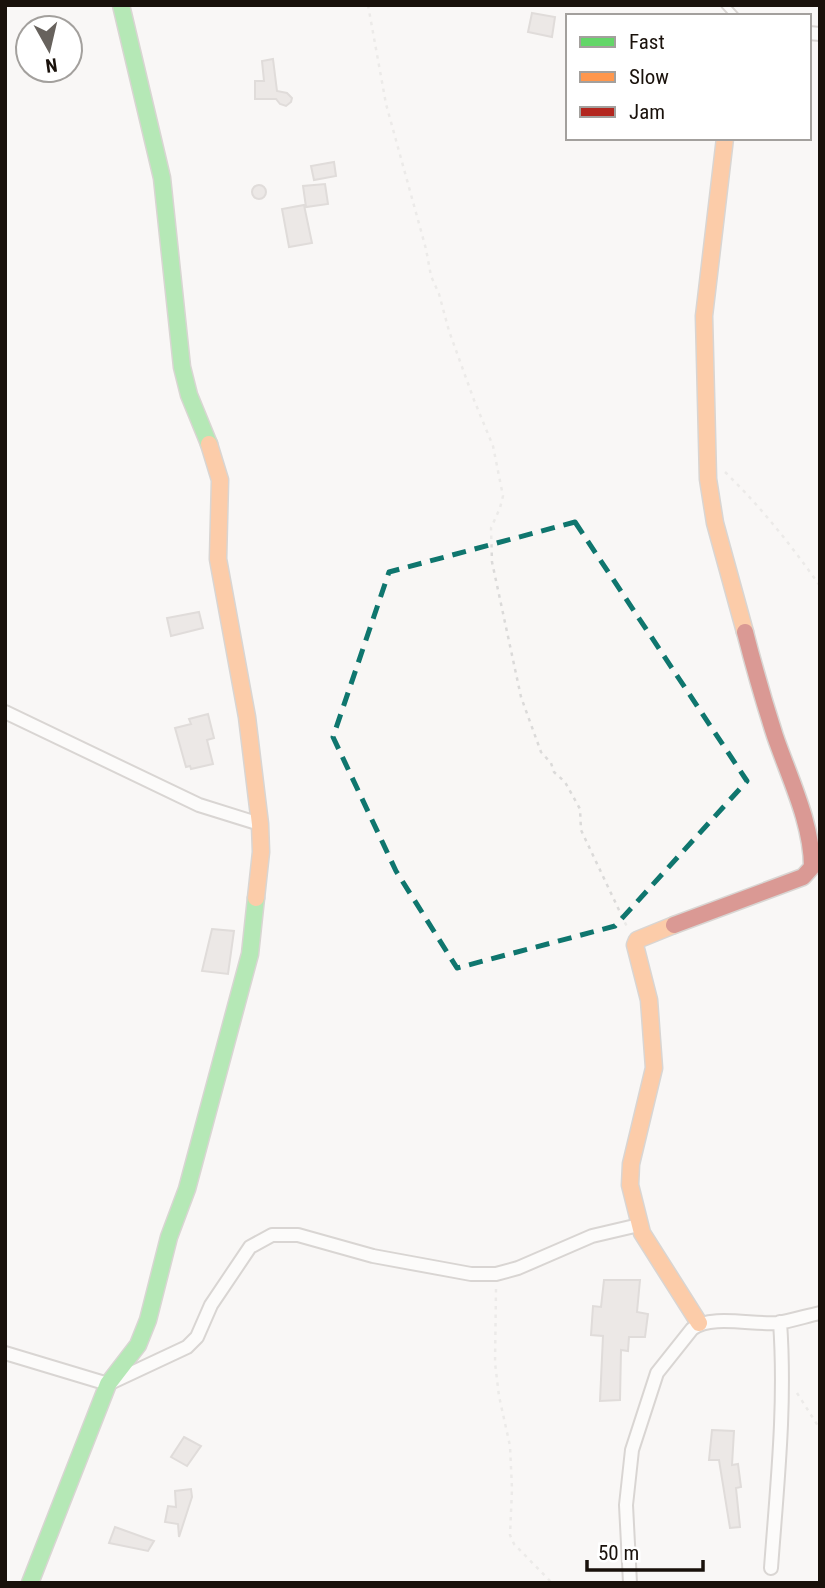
<svg xmlns="http://www.w3.org/2000/svg" width="825" height="1588" font-family="'Roboto Condensed',sans-serif">
  <style>
    .building { fill: #dbd4d3; stroke: #c1bab8; stroke-width: 2 }
    .lines { fill: none; stroke-linecap: round; stroke-linejoin: round }
    .lane-casing { stroke: #b1aca8; stroke-width: 10 }
    .street-casing { stroke: #b1aca8; stroke-width: 16 }
    .fast-casing { stroke: #b1aca8; stroke-width: 19 }
    .slow-casing { stroke: #b1aca8; stroke-width: 19 }
    .jam-casing { stroke: #b1aca8; stroke-width: 19 }
    .path { stroke: #dbdad9; stroke-width: 2.5; stroke-dasharray: 3.5 5; stroke-linecap: butt }
    .lane { stroke: #fefefe; stroke-width: 6 }
    .street { stroke: #fefefe; stroke-width: 12 }
    .fast { stroke: #63d668; stroke-width: 16 }
    .slow { stroke: #ff974d; stroke-width: 16 }
    .jam { stroke: #b3261e; stroke-width: 16 }
    .marked { fill: none; stroke: #0f766e; stroke-width: 5; stroke-dasharray: 14 9; stroke-linejoin: round }
  </style>
  <rect width="100%" height="100%" fill="#f9f7f5"/>
  <path class="building" d="M532 13 555 17 552 37 528 32Z
    M273 59 277 91 287 93 292 98 291 102 286 106 280 104 276 99H255V81H264L262 61Z
    M334 162 336 176 314 180 311 166Z
    M325 184 328 204 306 207 303 186Z
    M252 192a7 7 0 1 1 14 0a7 7 0 1 1-14 0Z
    M304 205 312 243 289 247 282 209Z
    M199 612 203 628 171 636 167 618Z
    M208 714 214 738 207 740 213 764 191 769 190 766 186 767 175 728 191 724 189 719Z
    M212 929 234 931 228 974 202 971Z
    M604 1280H640L637 1312 648 1314 645 1337H629L628 1351 621 1350 620 1400 600 1401 603 1336 591 1335 593 1306 601 1307Z
    M712 1430 734 1431 732 1465 738 1464 741 1487 736 1488 740 1527 730 1528 719 1460H709Z
    M184 1437 201 1446 187 1466 171 1457Z
    M191 1489 192 1497 179 1537 178 1524 165 1522 168 1506 176 1507 175 1491Z
    M115 1527 154 1541 148 1551 109 1543Z"/>
  <g class="lines">
    <defs>
      <path id="lane" d="M725 5 735 16"/>
      <path id="street" d="M809 33 820 34
        M5 712 199 805 260 824
        M5 1353 108 1384 187 1347 197 1337 211 1305 250 1247 272 1235H298L373 1256 471 1274H496L518 1268 592 1236 639 1225
        M771 1568C777 1486 786 1405 780 1322
        M630 1583 626 1505 632 1450 657 1373 692 1329C710 1314 753 1325 777 1323 791 1321 806 1316 820 1313"/>
      <path id="fast" d="M121 5 162 178 182 367 189 395 209 444
        M30 1583 108 1384 138 1345 148 1320 169 1237 187 1189 250 954 256 898"/>
      <path id="slow" d="M725 138 704 316 708 479 715 523 745 632
        M209 444 220 480 218 559 247 717 260 824 261 852 256 898
        M674 925 637 940 635 945 649 1000 654 1068 631 1164 630 1185 642 1233 699 1323"/>
      <path id="jam" d="M674 925 803 877 812 867C812 823 789 777 775 736 764 702 754 667 745 632"/>
    </defs>
    <use href="#lane" class="lane-casing"/>
    <use href="#street" class="street-casing"/>
    <use href="#fast" class="fast-casing"/>
    <use href="#slow" class="slow-casing"/>
    <use href="#jam" class="jam-casing"/>
    <path class="path" d="M368 5 386 104 426 249 431 276 439 294 449 331 474 400 493 446 503 496 500 508 491 528 492 562 521 697 541 752 551 763 554 772 565 782 580 809 581 830 628 929
      M549 5V7
      M725 472C761 507 791 545 820 586
      M496 1289 495 1363 499 1396 510 1446 512 1489 510 1535 514 1544 552 1583
      M797 1393 820 1429"/>
    <use href="#lane" class="lane"/>
    <use href="#street" class="street"/>
    <use href="#fast" class="fast"/>
    <use href="#slow" class="slow"/>
    <use href="#jam" class="jam"/>
  </g>
  <path d="M0 0H825V1588H0ZM575 522 747 781 615 926 457 968 396 871 333 737 389 572Z" fill="#f9f7f5" fill-opacity=".55" fill-rule="evenodd"/>
  <path class="marked" d="M575 522 747 781 615 926 457 968 396 871 333 737 389 572Z"/>
  <rect width="825" height="1588" fill="none" stroke="#19110b" stroke-width="14"/>
  <rect x="566" y="14" width="245" height="126" fill="#ffffff" stroke="#a3a09d" stroke-width="2"/>
  <rect x="580" y="37" width="35" height="10" fill="#63d668" stroke="#a3a09d" stroke-width="2"/>
  <text x="629" y="49" font-size="21" fill="#19110b">Fast</text>
  <rect x="580" y="72" width="35" height="10" fill="#ff974d" stroke="#a3a09d" stroke-width="2"/>
  <text x="629" y="84" font-size="21" fill="#19110b">Slow</text>
  <rect x="580" y="107" width="35" height="10" fill="#b3261e" stroke="#a3a09d" stroke-width="2"/>
  <text x="629" y="119" font-size="21" fill="#19110b">Jam</text>
  <g transform="translate(49 49) rotate(172)"><circle r="33" fill="#ffffff" stroke="#a3a09d" stroke-width="2"/>
  <path d="M0-5L12 26L0 18L-12 26Z" fill="#67625d"/>
  <text y="-10" font-size="19" font-weight="bold" text-anchor="middle" fill="#19110b">N</text>
  </g>
  <path d="M587 1560v10h116v-10" fill="none" stroke="#19110b" stroke-width="3.5"/>
  <text x="598" y="1560" font-size="21" fill="#19110b" stroke="#ffffff" stroke-width="5" paint-order="stroke">50 m</text>
</svg>
